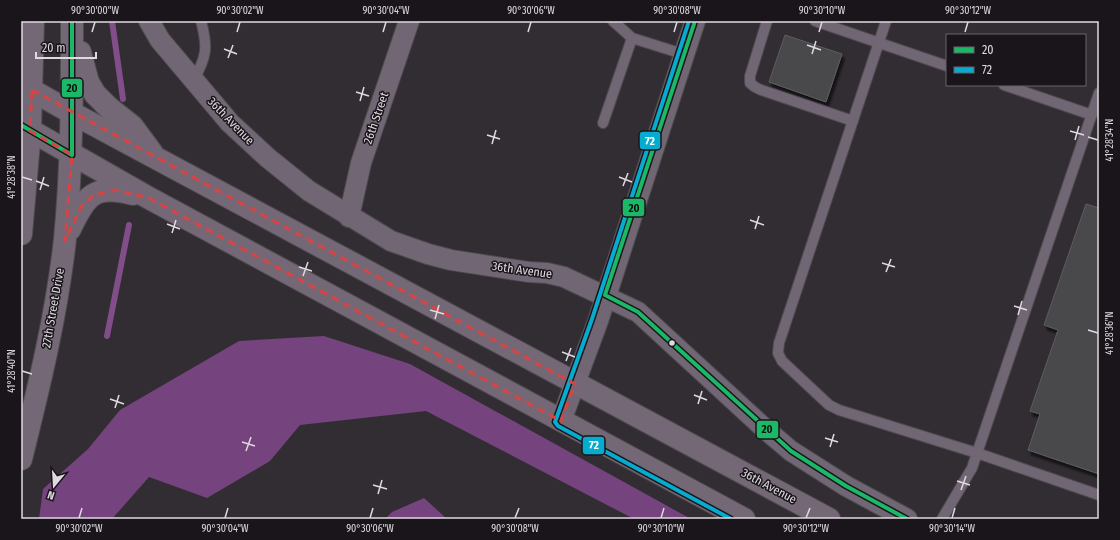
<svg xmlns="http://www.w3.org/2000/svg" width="1120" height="540" font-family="'Fira Sans Condensed',sans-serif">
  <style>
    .forest { fill: #75437d }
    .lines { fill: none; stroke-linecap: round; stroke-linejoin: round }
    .stream { stroke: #814e8a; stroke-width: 6 }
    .building { fill: #494a4b; stroke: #5c5d5e; filter: url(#shadow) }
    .lane-casing { stroke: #4d494e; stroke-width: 12 }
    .street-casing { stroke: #4d494e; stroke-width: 22 }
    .secondary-casing { stroke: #4d494e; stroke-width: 24 }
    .lane { stroke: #716673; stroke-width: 10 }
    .street { stroke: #716673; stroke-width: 20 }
    .secondary { stroke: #746876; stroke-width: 22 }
    .bus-1-casing { stroke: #19151a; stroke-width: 7 }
    .bus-2-casing { stroke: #19151a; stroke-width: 7 }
    .bus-1 { stroke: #1ab867; stroke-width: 4 }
    .bus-2 { stroke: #06acd0; stroke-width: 4 }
    .marked { fill: none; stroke: #d84344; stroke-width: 3; stroke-dasharray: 8 5; stroke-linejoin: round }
    .ticks { fill: none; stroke: #e0d9e1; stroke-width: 1.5 }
    .bus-dot { fill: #e0d9e1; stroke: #19151a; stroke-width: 1.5 }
    .labels { text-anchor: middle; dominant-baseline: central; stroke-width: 3; stroke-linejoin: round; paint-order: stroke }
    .street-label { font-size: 12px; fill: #e0d9e1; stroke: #19151a }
    .line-badge { stroke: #19151a; stroke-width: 1.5 }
    .badge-label { font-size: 11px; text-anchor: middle; font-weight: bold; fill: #fff }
    .pale-badge-label { font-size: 11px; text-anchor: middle; font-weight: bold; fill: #111 }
    .neatline { fill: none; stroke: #e0d9e1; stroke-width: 1.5 }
    .ticks-label { font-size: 10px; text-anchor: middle; fill: #e0d9e1 }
  </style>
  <defs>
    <filter id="shadow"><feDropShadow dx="2.5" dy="4.5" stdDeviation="1" flood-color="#0009"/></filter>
  </defs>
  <rect width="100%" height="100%" fill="#322d33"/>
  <path class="forest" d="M324 336 410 364 691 519H634L426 411 300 425 270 461 207 498 149 477 112 519H39L43 489 88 449 120 410 239 341Z
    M424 498 447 519H385L392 512Z"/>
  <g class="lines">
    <path class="stream" d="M112 21 123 99
      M107 336 129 225"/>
  </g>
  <path class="building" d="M785 35 842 54 826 102 769 82Z
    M1086 204 1099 208V474L1028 450 1040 414 1030 411 1058 330 1044 325Z"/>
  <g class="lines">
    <defs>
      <path id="lane" d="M613 21 632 38 683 54
        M767 21 750 76V83L755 87 761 90 853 121
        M815 21 947 66
        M886 21 779 343 778 353 782 361 829 405 839 410 977 453 1099 495
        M193 81C207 57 208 47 201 21
        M1004 85 1092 115
        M603 123 632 38
        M942 519 972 468 1099 93"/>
      <path id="street" d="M149 21 160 40 230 123 268 158 309 191 391 241 428 254 451 260 529 272 547 273 564 277 638 312 764 428 791 451 846 486 907 519
        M349 217 361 163 409 21
        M561 421 598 321 695 21"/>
      <path id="secondary" d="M80 52 88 82 95 94 108 107 132 126 152 153
        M21 84 72 113 829 519
        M21 125 149 198 744 519
        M70 229C86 195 94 184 133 194
        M21 234 30 131 33 21
        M21 459C39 387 57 313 65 239 72 166 72 94 72 21"/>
    </defs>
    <use href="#lane" class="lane-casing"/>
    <use href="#street" class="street-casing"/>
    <use href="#secondary" class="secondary-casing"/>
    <use href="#lane" class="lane"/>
    <use href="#street" class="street"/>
    <use href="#secondary" class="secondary"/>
    <defs>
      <path id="bus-1" d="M72 21V155
        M695 21 605 295 638 312 791 451 846 486 907 519
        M21 125 72 155"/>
      <path id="bus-2" d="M689 21 592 319 555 422 558 426 731 519"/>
    </defs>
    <use href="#bus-1" class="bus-1-casing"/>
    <use href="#bus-2" class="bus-2-casing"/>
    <use href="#bus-1" class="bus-1"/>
    <use href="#bus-2" class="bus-2"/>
  </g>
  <path class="marked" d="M32 90 575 384 561 421 149 198 116 190 94 195 81 207 65 241 72 155 30 131Z"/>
  <path class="ticks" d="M92 32 95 22M237 32 240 22M383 32 386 22M528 32 531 22M674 32 677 22M819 32 822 22M965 32 968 22M807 45 821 50M224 49 237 54M812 54 816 41M228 58 233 45M356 92 369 96M360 101 364 87M1070 131 1084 135M487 135 500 139M1088 137 1098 140M1075 140 1079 126M492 144 496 130M22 177 32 180M619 177 632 182M36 181 49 186M623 186 628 173M40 190 44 177M750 220 764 225M167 224 180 229M755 229 759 216M172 233 176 220M882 263 895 267M299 267 312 271M886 272 891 259M303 276 308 262M1014 306 1027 310M430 310 444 314M1018 315 1022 301M435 319 439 305M1088 330 1098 333M562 352 575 357M566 361 571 348M22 371 32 374M694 395 707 400M110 399 124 404M698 404 702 391M115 408 119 395M825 438 838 442M242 442 255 446M830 447 834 434M246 451 251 437M957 481 970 485M373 485 387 489M961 490 966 476M378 494 382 480M79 518 82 508M225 518 228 508M370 518 373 508M515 518 519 508M661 518 664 508M806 518 810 508M952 518 955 508"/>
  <circle class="bus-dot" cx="672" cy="343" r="3.5"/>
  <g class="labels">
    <g class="street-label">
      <text transform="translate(376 118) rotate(-71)">26th Street</text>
      <text transform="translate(231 121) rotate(46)">36th Avenue</text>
      <text transform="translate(522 270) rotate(8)">36th Avenue</text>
      <text transform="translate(53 308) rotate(-80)">27th Street Drive</text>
      <text transform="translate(769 486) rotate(28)">36th Avenue</text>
    </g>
  </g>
  <g class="line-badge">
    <rect x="61" y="78" width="22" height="20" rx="4" fill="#1ab867"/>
    <rect x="639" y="131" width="22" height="19" rx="4" fill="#06acd0"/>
    <rect x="622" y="198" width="23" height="19" rx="4" fill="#1ab867"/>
    <rect x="756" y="420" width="23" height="19" rx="4" fill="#1ab867"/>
    <rect x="582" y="436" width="23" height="19" rx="4" fill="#06acd0"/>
  </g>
  <g class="badge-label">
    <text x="650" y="145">72</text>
    <text x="594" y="449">72</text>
  </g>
  <g class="pale-badge-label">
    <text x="72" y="92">20</text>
    <text x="634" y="212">20</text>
    <text x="767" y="433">20</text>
  </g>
  <rect width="1120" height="540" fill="none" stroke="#19151a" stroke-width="44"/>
  <rect x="946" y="34" width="140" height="52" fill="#19151a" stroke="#69636a"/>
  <rect x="954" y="47" width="20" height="6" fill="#1ab867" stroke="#69636a"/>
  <text x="982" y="54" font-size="12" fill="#e0d9e1">20</text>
  <rect x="954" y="67" width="20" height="6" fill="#06acd0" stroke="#69636a"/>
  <text x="982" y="74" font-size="12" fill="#e0d9e1">72</text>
  <g transform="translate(54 486) rotate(198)" stroke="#19151a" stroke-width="3" paint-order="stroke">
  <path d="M0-3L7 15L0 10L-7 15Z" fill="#e0d9e1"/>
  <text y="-6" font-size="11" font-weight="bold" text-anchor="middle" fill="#e0d9e1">N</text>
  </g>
  <path d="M36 52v6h60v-6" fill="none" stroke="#e0d9e1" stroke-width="2"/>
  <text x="42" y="52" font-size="12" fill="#e0d9e1" stroke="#19151a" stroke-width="3" paint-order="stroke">20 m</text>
  <rect x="22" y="22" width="1076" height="496" class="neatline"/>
  <g class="ticks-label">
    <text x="95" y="14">90°30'00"W</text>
    <text x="240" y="14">90°30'02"W</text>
    <text x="386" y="14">90°30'04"W</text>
    <text x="531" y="14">90°30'06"W</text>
    <text x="677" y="14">90°30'08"W</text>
    <text x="822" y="14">90°30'10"W</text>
    <text x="968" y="14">90°30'12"W</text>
    <text transform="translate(1109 140) rotate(-90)" y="4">41°28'34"N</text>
    <text transform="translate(11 177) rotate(-90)" y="4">41°28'38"N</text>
    <text transform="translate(1109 333) rotate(-90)" y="4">41°28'36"N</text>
    <text transform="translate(11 371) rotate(-90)" y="4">41°28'40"N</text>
    <text x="79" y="532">90°30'02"W</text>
    <text x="225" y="532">90°30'04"W</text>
    <text x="370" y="532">90°30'06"W</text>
    <text x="515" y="532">90°30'08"W</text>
    <text x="661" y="532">90°30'10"W</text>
    <text x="806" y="532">90°30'12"W</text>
    <text x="952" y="532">90°30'14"W</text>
  </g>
</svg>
